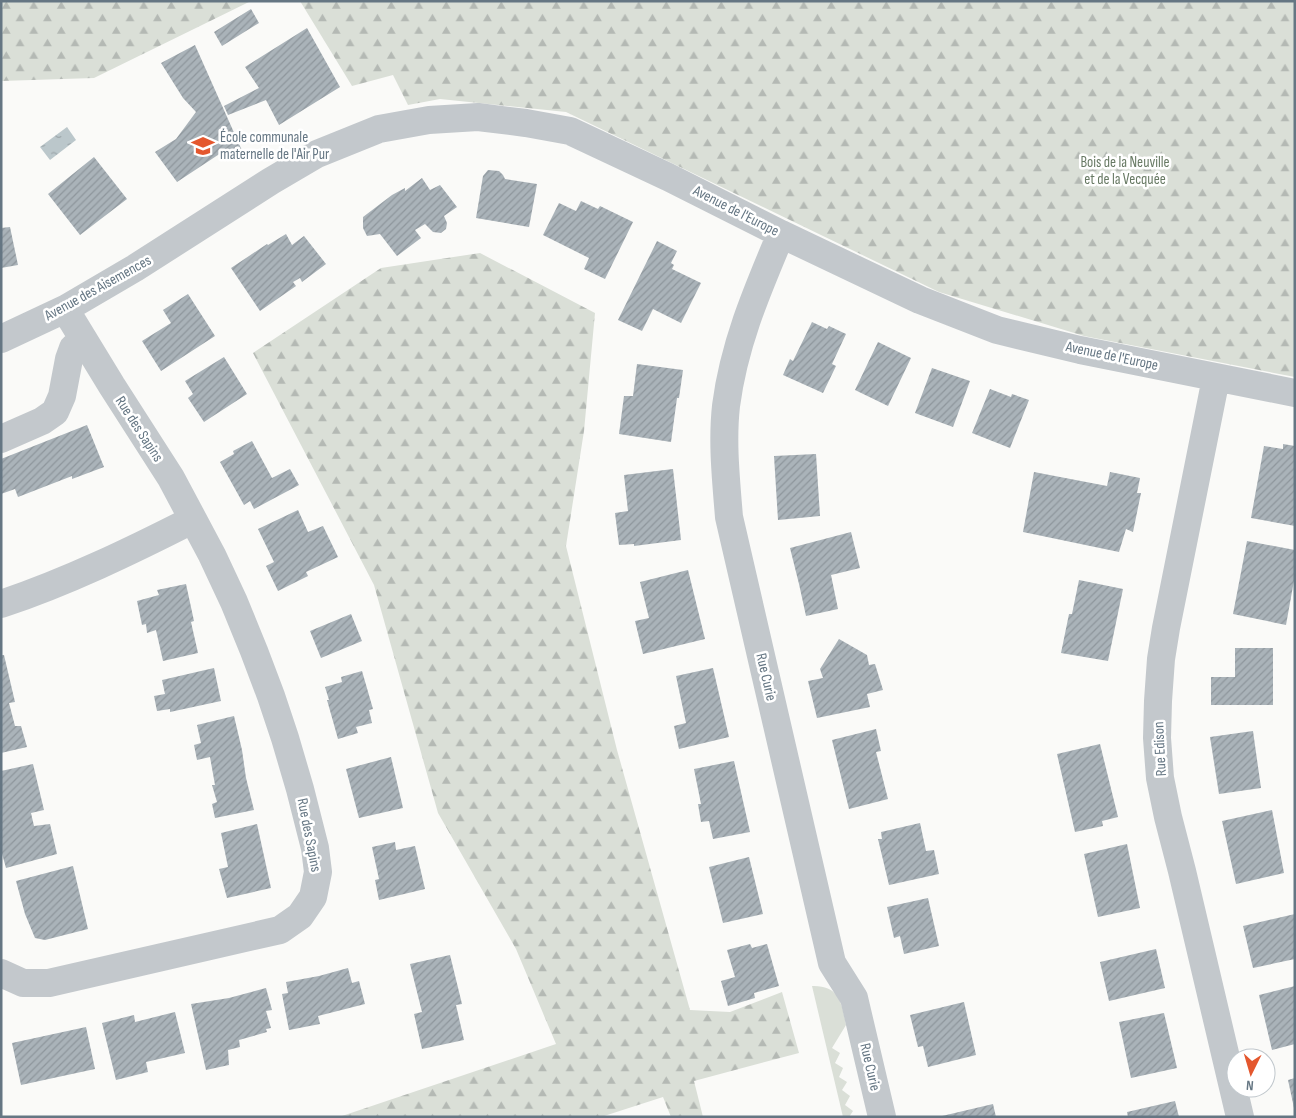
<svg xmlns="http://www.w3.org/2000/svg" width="1296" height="1118" font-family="'Sofia Sans Condensed',sans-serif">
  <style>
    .green { fill: #dadfd7 }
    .forest { fill: url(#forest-firs) }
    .water { fill: url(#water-ripples) }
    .building { fill: url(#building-hatch) }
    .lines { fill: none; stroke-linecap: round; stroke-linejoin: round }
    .minor { stroke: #c3c8cc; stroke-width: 28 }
    .labels { text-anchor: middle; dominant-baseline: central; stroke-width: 5; stroke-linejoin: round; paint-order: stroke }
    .poi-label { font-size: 15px; fill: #657683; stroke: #fff; text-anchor: start }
    .park-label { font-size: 15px; fill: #687a64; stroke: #fff }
    .street-label { font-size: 15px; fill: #657683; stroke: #fff }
  </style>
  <defs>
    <pattern id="forest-firs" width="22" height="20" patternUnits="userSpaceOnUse" patternTransform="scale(1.25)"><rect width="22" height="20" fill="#dadfd7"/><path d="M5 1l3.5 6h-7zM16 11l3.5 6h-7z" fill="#b4b9b4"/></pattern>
    <pattern id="water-ripples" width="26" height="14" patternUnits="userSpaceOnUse" patternTransform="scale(1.25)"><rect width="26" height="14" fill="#bbc7cb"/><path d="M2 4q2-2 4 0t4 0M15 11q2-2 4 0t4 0" fill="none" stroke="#9ca6aa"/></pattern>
    <pattern id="building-hatch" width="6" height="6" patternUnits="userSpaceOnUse" patternTransform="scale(1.25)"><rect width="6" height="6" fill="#aab3b9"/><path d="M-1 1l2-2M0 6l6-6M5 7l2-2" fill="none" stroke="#8e969c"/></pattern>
  </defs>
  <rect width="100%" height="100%" fill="#fafaf8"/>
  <path class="green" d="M812 986C839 985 842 1003 846 1025L832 1048 840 1053 835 1063 843 1068 839 1077 847 1082 842 1090 850 1096 845 1105 853 1111 849 1117H843Z"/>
  <path class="forest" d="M1 1H251L94 78 1 81Z
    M300 1H1295V377L1084 336 939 292 566 112 440 99 408 105 393 75 352 86Z
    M480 253 595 313 584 431 566 546 617 750 690 1010 730 1012 782 992 799 1053 694 1081 703 1117H671L663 1097 601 1117H339L556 1044 516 949 438 813 374 585 253 353 381 268Z"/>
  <path class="water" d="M67 127 76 140 50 160 40 147Z"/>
  <path class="building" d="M251 9 259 23 222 46 214 32Z
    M307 28 340 87 279 125 266 100 228 115 224 106 259 88 245 67Z
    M195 45 244 155 227 149 177 182 155 152 176 139 196 112 183 98 161 63Z
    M94 157 127 199 80 235 48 194Z
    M488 170 499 171 503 175 505 179 537 184 529 227 476 218 483 176Z
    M422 178 430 190 440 185 457 207 444 216 447 223 446 229 441 233 433 232 425 224 415 230 421 238 397 256 380 234 367 236 363 228V217L392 195 405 188V191Z
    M581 201 598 209 600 206 633 222 605 279 584 269 589 258 543 235 559 203 576 211Z
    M10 227 18 265 1 268V228Z
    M286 234 292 245 304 236 326 264 302 282 300 278 293 282 296 286 260 311 231 268 267 244 268 245Z
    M657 241 677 251 671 263 674 265 672 269 701 283 681 323 653 309 642 331 618 320Z
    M188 294 215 336 161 371 142 341 171 323 163 310Z
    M812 322 827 329 829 326 846 334 832 364 836 366 823 393 783 375 790 359 793 361Z
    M878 342 911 358 888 406 855 390Z
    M224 357 247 394 204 422 188 398 193 394 185 381Z
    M637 364 683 370 679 398H677L671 442 619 434 624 396H633Z
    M932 368 970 381 953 427 915 413Z
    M990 389 1011 397 1012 394 1029 400 1010 448 972 433Z
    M87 425 104 467 72 479V476L18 497 15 489 1 494V459Z
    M252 441 272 478 290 469 299 485 254 509 250 501 244 505 220 462 234 454 233 451Z
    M1283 444 1295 446V526L1251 518 1264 446 1283 449Z
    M816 454 820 516 778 520 774 456Z
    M673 469 681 540 634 546V544L619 545 615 513 628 511 624 475Z
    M1034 472 1107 486 1110 472 1140 478 1137 493H1141L1133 532 1126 529 1119 552 1023 532Z
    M298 510 308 532 323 526 338 557 306 572 308 576 278 591 266 566 274 562 258 529Z
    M851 532 860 568 831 575 838 609 806 616 799 584 790 548Z
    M1247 541 1295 550V575L1286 625 1233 614Z
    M688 570 705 639 643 654 635 621 649 618 640 582Z
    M1079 580 1123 589 1108 661 1061 653 1069 614H1072Z
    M186 584 194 621 191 622 198 653 163 661 156 630 147 633 146 624 142 625 137 601 159 595 157 590Z
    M351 614 362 641 321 658 310 631Z
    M839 639 867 655 869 665 875 664 883 690 867 694 870 707 817 718 808 681 823 678 820 669Z
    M1235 648H1273V705H1211V677H1235Z
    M1 655H4L15 702 9 703 15 726H21L27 747 1 753Z
    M214 668 221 701 170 712V709L157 711 154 696 165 694 162 680Z
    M713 668 729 737 679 749 674 726 686 723 676 676Z
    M362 671 373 709 369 710 372 723 356 727 358 733 338 739 327 700H329L325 687 342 682 341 677Z
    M234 716 242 750 246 778 254 810 215 818 212 804 217 802 212 785H215L210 757 197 760 194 745 201 743 197 725Z
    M876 729 881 751 876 752 888 799 849 809 832 740Z
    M1253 731 1261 788 1219 794 1210 737Z
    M1100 744 1118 817 1102 821 1103 826 1075 832 1057 754Z
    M391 757 403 808 359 818 346 769Z
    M734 761 750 832 713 839 709 821 701 822 698 804H701L694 769Z
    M33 764 44 810 31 813 34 826 50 824 57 854 6 868 1 850V771Z
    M1272 810 1284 873 1236 884 1222 821Z
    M920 823 926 851 934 850 939 874 889 885 878 839H882L881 832Z
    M257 824 271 888 227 898 219 869 228 867 221 833Z
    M395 842 396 850 415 846 425 889 379 900 375 880 379 879 372 847Z
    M1127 844 1140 908 1098 917 1084 854Z
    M749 857 763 914 723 923 709 867Z
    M73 866 88 929 45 940 35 938 25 914 16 881Z
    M928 898 939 946 904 954 900 936 894 938 887 907Z
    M1295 914V959L1253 968 1243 926Z
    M750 944 752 948 767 944 779 986 754 993 755 998 728 1006 721 981 735 977 727 950Z
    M1156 949 1165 988 1109 1001 1100 962Z
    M450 955 462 1004 456 1005 464 1040 422 1049 414 1014 422 1012 410 964Z
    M348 968 352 983 359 981 365 1004 318 1016 320 1024 289 1030 282 994 288 993 286 982 319 976Z
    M1295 986V1044L1272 1050 1259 995Z
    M266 988 272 1010 266 1011 271 1028 266 1029 267 1032 239 1040 240 1047 228 1050 229 1065 206 1070 191 1004 229 998Z
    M964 1002 976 1055 928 1067 923 1046 918 1047 910 1015Z
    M175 1012 185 1053 146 1062 148 1072 116 1080 102 1023 134 1015 135 1022Z
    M1164 1013 1177 1068 1131 1078 1119 1022Z
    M86 1027 95 1069 21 1085 12 1043Z
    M1295 1078V1108H1294L1288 1080Z
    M1175 1101 1179 1117H1128L1127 1112Z
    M993 1104 996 1117H942V1116Z"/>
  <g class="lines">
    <path class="minor" d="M781 234C757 291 734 344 726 406 722 442 726 480 729 517L832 963 854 998 882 1117
      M1 339 65 309 135 268 271 181 317 154 379 129 429 120 478 117 526 123 570 131 668 177 781 234 920 300 997 330 1080 350 1295 393
      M1216 378 1166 628 1161 659 1158 701 1157 738 1160 778 1168 817 1182 871 1240 1117
      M1 439 42 421 55 412 62 396 69 359 73 348 83 340
      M1 604C67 582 131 551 192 520
      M1 973 23 983H49L280 930 300 916 313 897 318 872 315 848 300 789 285 738 271 696 254 651 234 602 212 555 171 478 112 386 65 309"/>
  </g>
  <defs>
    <symbol id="school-bare" viewBox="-9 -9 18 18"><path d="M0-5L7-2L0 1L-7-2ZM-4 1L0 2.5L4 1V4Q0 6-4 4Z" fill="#e4572e" stroke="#fff" stroke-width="2.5" paint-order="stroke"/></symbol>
  </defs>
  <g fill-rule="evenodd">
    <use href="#school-bare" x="187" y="130" width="32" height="32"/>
  </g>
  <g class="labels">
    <g class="poi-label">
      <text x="220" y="137">École communale<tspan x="220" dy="17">maternelle de l'Air Pur</tspan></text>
    </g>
    <g class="park-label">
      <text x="1125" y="162">Bois de la Neuville<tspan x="1125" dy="17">et de la Vecquée</tspan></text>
    </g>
    <g class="street-label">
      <text transform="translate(736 211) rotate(27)">Avenue de l'Europe</text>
      <text transform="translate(98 288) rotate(-29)">Avenue des Aisemences</text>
      <text transform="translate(1112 356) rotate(12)">Avenue de l'Europe</text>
      <text transform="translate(139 429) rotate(57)">Rue des Sapins</text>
      <text transform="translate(766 677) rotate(77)">Rue Curie</text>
      <text transform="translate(1160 749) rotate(-93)">Rue Edison</text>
      <text transform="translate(309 835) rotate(79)">Rue des Sapins</text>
      <text transform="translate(870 1067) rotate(77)">Rue Curie</text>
    </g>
  </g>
  <rect width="1296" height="1118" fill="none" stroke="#657683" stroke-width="5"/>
  <g transform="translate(1251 1073) rotate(185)"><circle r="24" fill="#ffffff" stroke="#c1c8cd"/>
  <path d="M0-4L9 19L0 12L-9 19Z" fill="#e4572e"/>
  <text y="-8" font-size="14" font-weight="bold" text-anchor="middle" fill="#657683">N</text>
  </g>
</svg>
